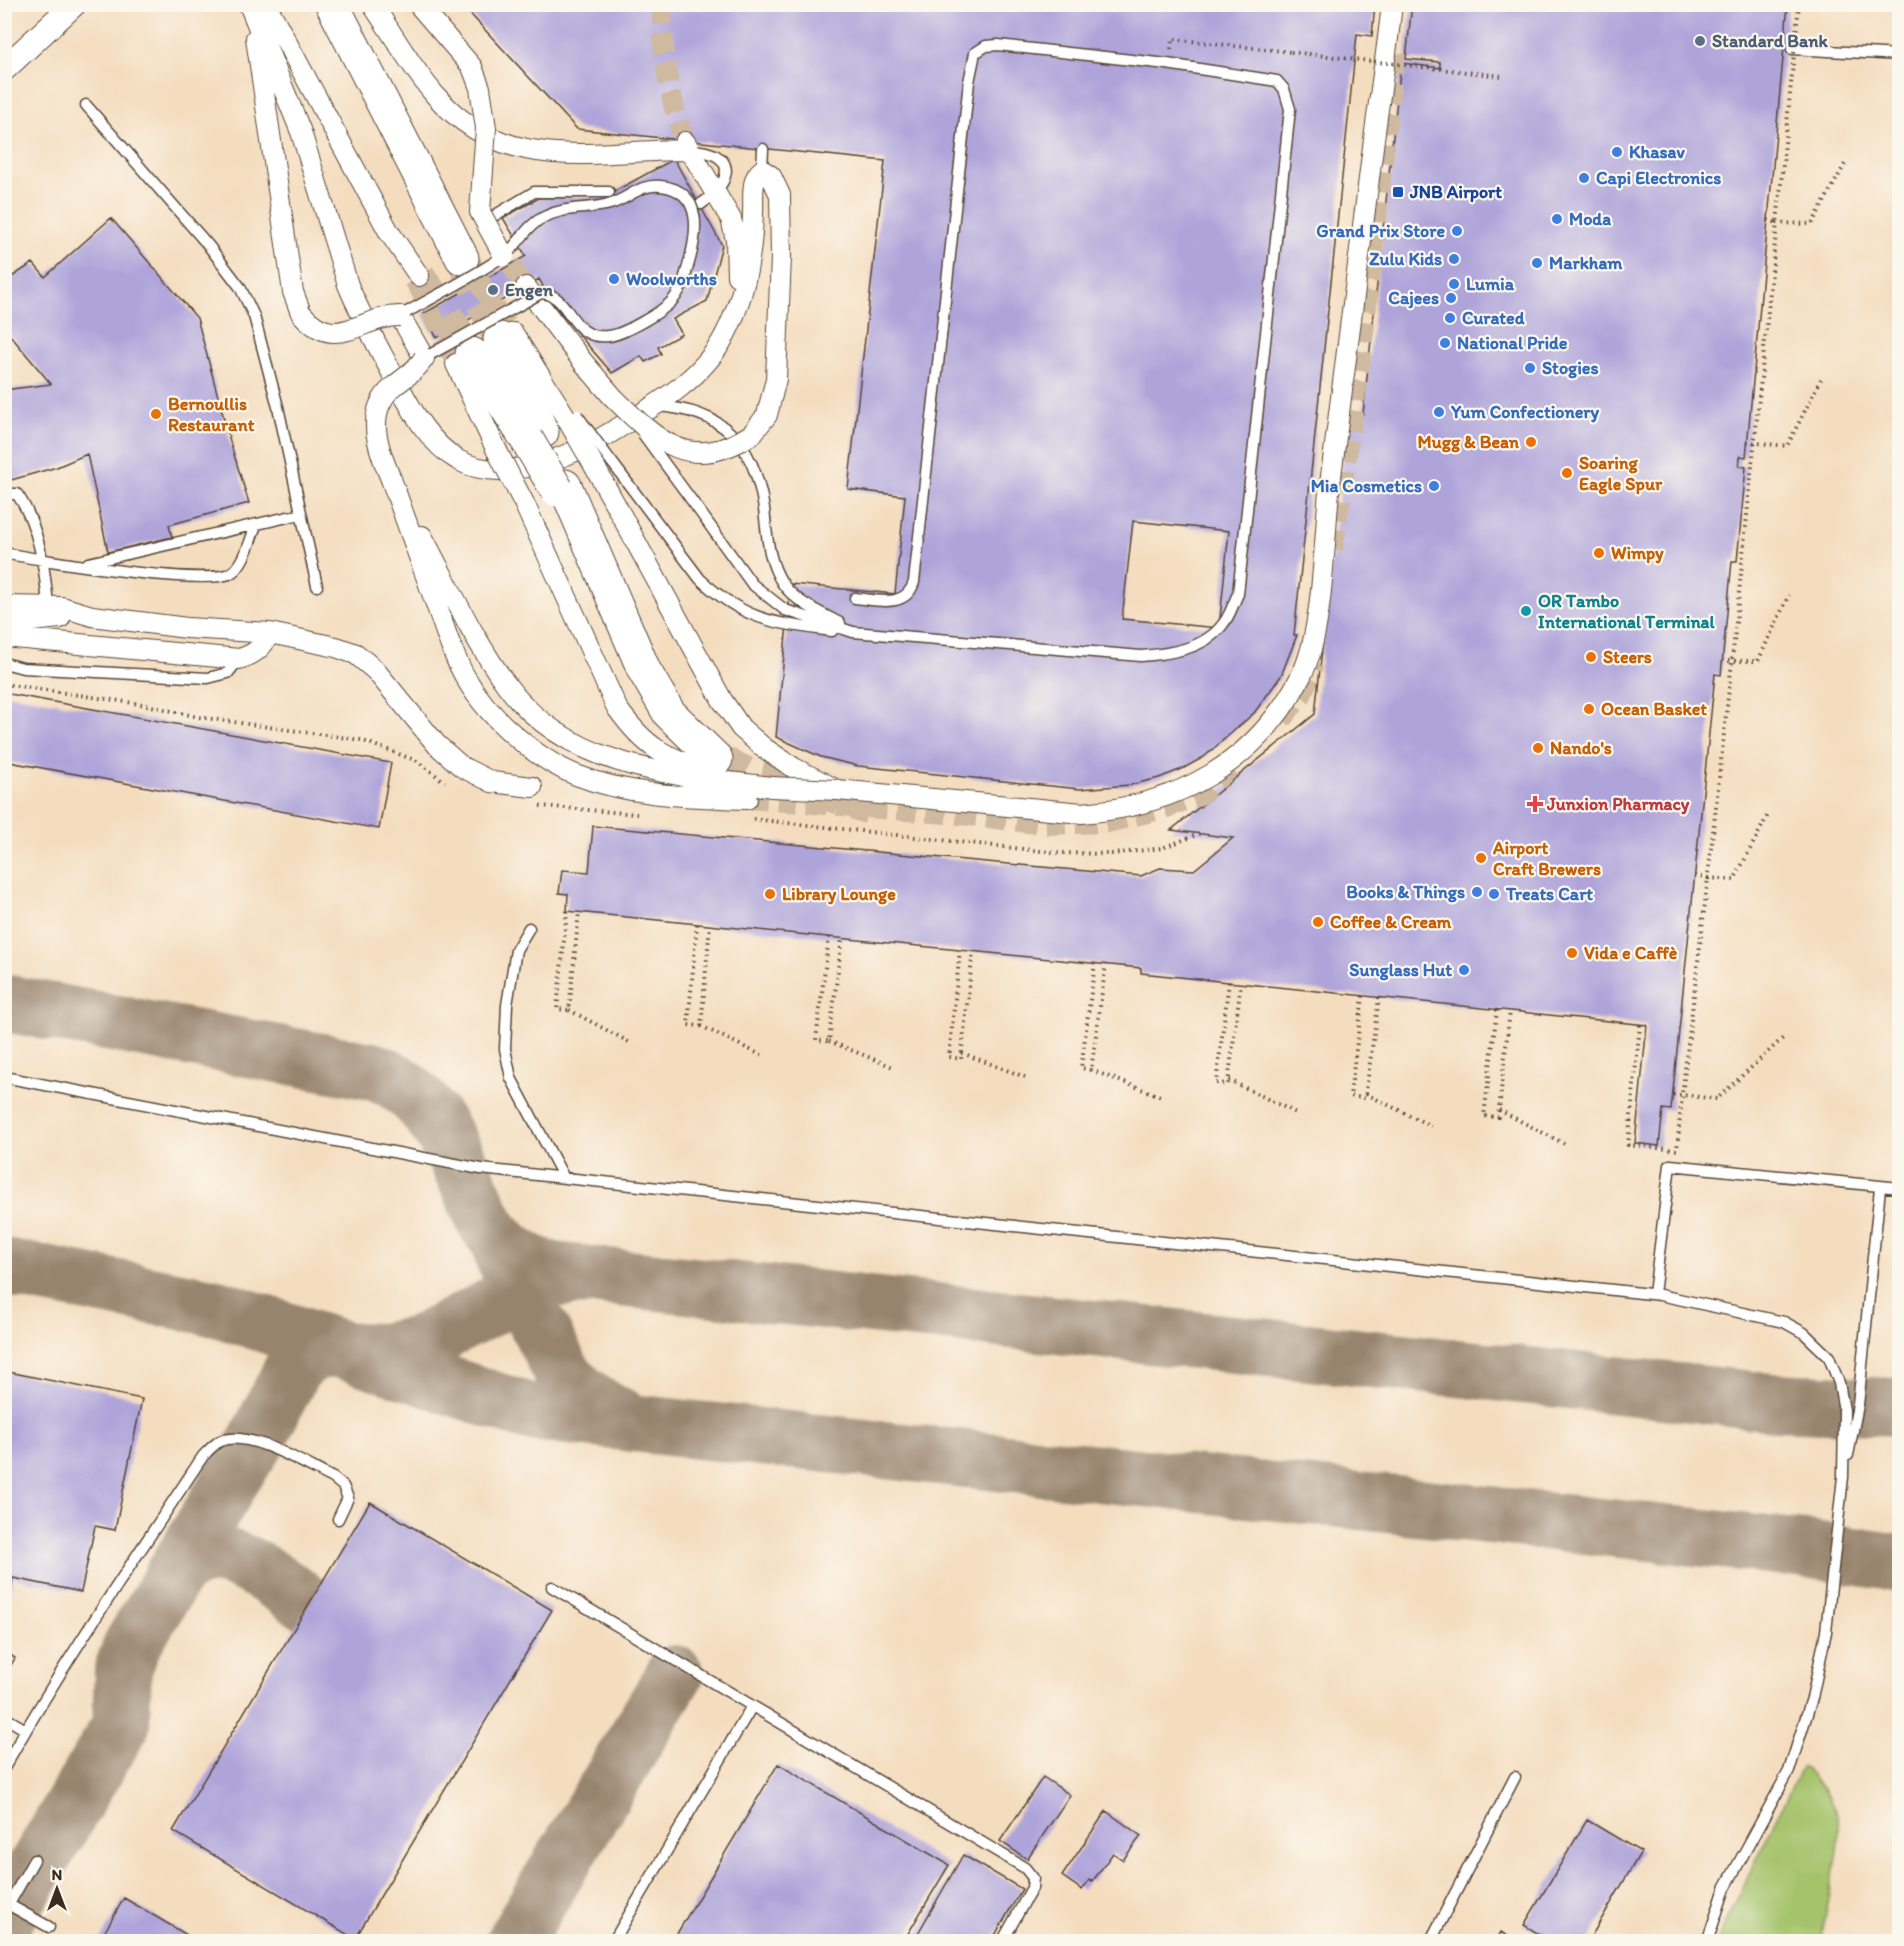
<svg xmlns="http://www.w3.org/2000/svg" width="1904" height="1946" font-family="Itim,sans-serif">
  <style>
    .green { fill: #a4c36b; stroke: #707644; stroke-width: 1.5 }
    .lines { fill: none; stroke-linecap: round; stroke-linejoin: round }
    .taxiway { stroke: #98846e; stroke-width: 58 }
    .building { fill: #afa4da; fill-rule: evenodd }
    .minor-tunnel { stroke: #cfb99f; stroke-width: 20; stroke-dasharray: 20 10; stroke-linecap: butt }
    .motorway-tunnel { stroke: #cfb99f; stroke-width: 33; stroke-dasharray: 33 16; stroke-linecap: butt }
    .service-casing { stroke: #574536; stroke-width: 13 }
    .minor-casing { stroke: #574536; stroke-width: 22 }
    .tertiary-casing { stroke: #574536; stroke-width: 26 }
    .motorway-casing { stroke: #574536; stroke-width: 35 }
    .path { stroke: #574536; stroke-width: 4; stroke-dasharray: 1.5 4.5; stroke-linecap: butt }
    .service { stroke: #fff; stroke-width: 10 }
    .minor { stroke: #fff; stroke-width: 20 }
    .tertiary { stroke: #fff; stroke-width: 24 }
    .motorway { stroke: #fff; stroke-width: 33 }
    .service-bridge-casing { stroke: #574536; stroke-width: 13; stroke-linecap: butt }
    .minor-bridge-casing { stroke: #574536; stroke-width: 22; stroke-linecap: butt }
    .motorway-bridge-casing { stroke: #574536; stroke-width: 35; stroke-linecap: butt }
    .path-bridge { stroke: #574536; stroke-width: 4; stroke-dasharray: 1.5 4.5; stroke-linecap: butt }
    .service-bridge { stroke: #fff; stroke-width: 10 }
    .minor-bridge { stroke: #fff; stroke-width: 20 }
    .motorway-bridge { stroke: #fff; stroke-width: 33 }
    .service-dot { fill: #5c6f8a; stroke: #fbf7ec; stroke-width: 2 }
    .shop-dot { fill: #3f7fe0; stroke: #fbf7ec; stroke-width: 2 }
    .transit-dot { fill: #1a4fb4; stroke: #fbf7ec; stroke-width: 2 }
    .food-dot { fill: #e8710a; stroke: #fbf7ec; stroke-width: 2 }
    .culture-dot { fill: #0f9aa8; stroke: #fbf7ec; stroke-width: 2 }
    .health-dot { fill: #e0444e; stroke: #fbf7ec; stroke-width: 2 }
    .labels { text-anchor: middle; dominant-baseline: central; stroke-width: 4.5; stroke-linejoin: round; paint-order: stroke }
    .service-label { font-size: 18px; font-weight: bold; fill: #4e5e75; stroke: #fbf7ec; text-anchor: start }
    .shop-label { font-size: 18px; font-weight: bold; fill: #366cbe; stroke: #fbf7ec; text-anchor: start }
    .transit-label { font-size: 18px; font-weight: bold; fill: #164399; stroke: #fbf7ec; text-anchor: start }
    .food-label { font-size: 18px; font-weight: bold; fill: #c56008; stroke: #fbf7ec; text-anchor: start }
    .culture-label { font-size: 18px; font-weight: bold; fill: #0d838f; stroke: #fbf7ec; text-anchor: start }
    .health-label { font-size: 18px; font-weight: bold; fill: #be3a42; stroke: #fbf7ec; text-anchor: start }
  </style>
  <rect width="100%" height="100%" fill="#fbf7ec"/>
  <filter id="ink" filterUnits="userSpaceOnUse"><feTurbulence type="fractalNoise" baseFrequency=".0167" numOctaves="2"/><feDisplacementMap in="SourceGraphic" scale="12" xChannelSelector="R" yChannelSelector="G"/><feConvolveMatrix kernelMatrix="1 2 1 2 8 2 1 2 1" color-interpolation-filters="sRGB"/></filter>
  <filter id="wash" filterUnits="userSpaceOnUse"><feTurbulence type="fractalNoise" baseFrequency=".008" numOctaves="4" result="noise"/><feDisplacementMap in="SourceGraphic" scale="24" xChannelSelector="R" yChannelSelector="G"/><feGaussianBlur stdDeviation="1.35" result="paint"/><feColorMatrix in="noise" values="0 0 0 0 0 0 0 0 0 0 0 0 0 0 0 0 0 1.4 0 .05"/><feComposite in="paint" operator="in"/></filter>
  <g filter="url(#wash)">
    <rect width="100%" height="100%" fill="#f4ddbf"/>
    <path class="green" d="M1802 1766C1817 1779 1832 1799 1838 1819 1843 1834 1825 1921 1820 1941H1717Z"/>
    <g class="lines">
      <path class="taxiway" d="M4 1003 371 1071C436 1088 460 1170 488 1226 504 1250 526 1264 554 1271L1773 1402 1900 1407
        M503 1256 566 1380 594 1403 628 1421
        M4 1267 217 1308 529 1412 1806 1549 1900 1563
        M355 1351 382 1352 418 1345 530 1287 557 1278 586 1276
        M173 1575C216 1528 269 1579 310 1604
        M4 1921 121 1725 123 1669 132 1645 234 1475 256 1442 293 1368 312 1352 338 1348
        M514 1942 675 1674"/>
    </g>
    <g id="blocks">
      <path class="building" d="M461 4H1375L1372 36 1357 34 1294 635H1297L1281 676 1254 713 1204 757 1182 769 1159 778 1130 785 1080 789 858 766 821 757 776 737 791 584 895 594 905 496 848 489 885 161 577 129ZM1133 521 1229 531 1219 628 1122 619Z
        M1412 4H1788L1746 457 1740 456 1739 466 1746 467 1737 561H1732L1721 675 1715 674 1671 1110 1663 1109 1659 1146 1635 1143 1647 1025 1141 973V968L567 911 568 894 559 893 562 870 589 872 593 826 1141 876 1160 868 1194 870 1233 838 1171 830 1315 714 1348 412 1363 414 1401 63 1440 68V62L1406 59Z
        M674 159 722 245 707 301 673 319 682 334 658 347 661 354 645 362 641 356 612 373 555 307 539 279 437 338 423 314 526 256 503 218 539 198 604 197Z
        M111 218 197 318 231 445 249 503 169 525 172 537 108 552 87 454 57 467 4 482V390L51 384 4 328V282L33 263 45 277Z
        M4 693 391 763 379 829 4 761Z
        M4 1371 142 1399 115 1530 95 1526 81 1592 13 1578 6 1616Z
        M370 1502 552 1610 355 1939 173 1831Z
        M5 1652 15 1658 5 1676Z
        M778 1764 949 1865 903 1942H672Z
        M1043 1777 1070 1795 1027 1859 1000 1841Z
        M1106 1811 1141 1836 1123 1860 1113 1853 1092 1882 1089 1880 1082 1890 1062 1876Z
        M1587 1820 1641 1852 1588 1942H1552L1524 1925Z
        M963 1855 1022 1889 991 1942H913Z
        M124 1898 199 1942H99Z
        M1501 1932 1517 1942H1495Z"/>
    </g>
  </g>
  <g filter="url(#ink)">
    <use href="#blocks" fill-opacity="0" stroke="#574536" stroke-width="1.5"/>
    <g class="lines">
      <path class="minor-tunnel" d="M662 4C662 54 668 95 685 142
        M462 258 513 333
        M511 265 526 287
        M417 284 456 364
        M1333 549 1362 350 1396 46
        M1282 719 1302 695 1314 664
        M747 799 971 816 1045 825 1107 823 1164 809 1200 795 1231 768"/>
      <path class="motorway-tunnel" d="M462 258 500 339
        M419 276 472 354
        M716 759 757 778 812 789 869 808"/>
      <defs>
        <path id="service" d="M1792 49 1900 55
          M86 105 208 245 240 287 254 316 278 407 317 586
          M689 150C737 151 735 181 701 204
          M762 170 763 149
          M484 222 534 192H609
          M656 406C723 410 754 442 764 509 767 535 768 562 783 584 794 601 822 614 840 623
          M611 461 700 579C745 621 774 623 832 631
          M4 494H17C39 525 45 569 48 606
          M698 509 752 584 785 610 853 632 1141 656C1169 654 1205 649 1223 624 1230 616 1233 604 1238 594L1290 109 1284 89 1277 81 1167 64 998 45 986 46 975 53 969 82 914 582C906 609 877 600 855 598
          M4 553C38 560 209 587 231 573 245 564 250 540 256 525
          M88 563 301 514
          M4 663 23 668 208 678 228 673 239 659
          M529 928 516 950 507 1005 505 1049 511 1078 564 1178
          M4 1077 481 1169 1660 1295 1784 1322 1804 1333 1829 1357 1839 1383 1844 1410 1843 1477 1835 1549 1826 1632 1812 1698 1789 1771 1725 1888 1707 1942
          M1654 1294 1670 1165 1900 1188
          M1848 1455 1858 1405 1880 1188
          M552 1587 1025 1868 1033 1878 1032 1888 1002 1942
          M4 1717 26 1730
          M4 1768C64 1661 135 1559 203 1456 208 1451 213 1445 220 1441 250 1429 306 1465 333 1478L343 1486 348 1498 338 1519
          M4 1902 49 1927
          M9 1904 34 1860
          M613 1942 752 1706
          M1430 1942 1515 1777"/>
        <path id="minor" d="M249 4 301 132 348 285C361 316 377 345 393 375 410 406 426 441 458 460 506 487 579 453 620 427 658 404 704 377 725 335 745 297 752 255 753 212 754 199 750 179 762 170L771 176 780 195 781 257 776 379 767 415 752 434
          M266 4 389 232 419 276
          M372 4C393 34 411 67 435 95 506 176 594 150 688 150
          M418 4 447 38
          M256 38 293 292 301 313
          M685 142 731 219 736 240 737 276
          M526 287 583 362 612 396
          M400 316 424 358
          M513 333 567 419
          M456 364 497 451
          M596 469 722 700 741 728 764 748 794 768 837 790 1082 813C1177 806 1256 764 1301 676 1323 635 1324 541 1329 492 1343 377 1359 262 1373 147 1379 99 1387 52 1392 4
          M391 479C406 521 421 563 436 604 445 629 453 657 467 680 488 717 536 759 576 775 630 796 689 797 747 799
          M524 503 617 708C646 748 662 756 709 771
          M422 536C449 586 474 641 508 687 570 770 679 776 772 787
          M4 606 62 607 92 616 187 628 270 633 336 647 356 654 375 670 437 745 462 767 492 782 532 787
          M4 624 60 618
          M4 637 239 659C255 654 261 649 270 633"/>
        <path id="tertiary" d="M4 69 74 4"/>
        <path id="motorway" d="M332 4 462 258
          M500 339 542 432
          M472 354 526 438
          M565 486 644 670 669 713 716 759"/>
      </defs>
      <use href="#service" class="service-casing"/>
      <use href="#minor" class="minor-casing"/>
      <use href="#tertiary" class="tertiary-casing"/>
      <use href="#motorway" class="motorway-casing"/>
      <path class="path" d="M1171 49 1173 39 1291 52
        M1747 442 1787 446 1821 379
        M1722 661H1732L1777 223 1812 224 1846 162
        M4 684 147 705 198 717 361 740 417 761 445 782
        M540 806 637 814
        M753 819 1059 853 1113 854 1162 848 1199 834
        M1695 876 1708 878 1732 661H1758L1789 595
        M569 1010 631 1043
        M701 1026 763 1056
        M829 1041 893 1067
        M962 1053 1025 1077
        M1091 1070 1160 1096
        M1229 1080 1296 1113
        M1366 1094 1431 1126
        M1673 1095H1682L1708 878 1734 880 1769 813
        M1499 1110 1567 1145"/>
      <use href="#service" class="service"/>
      <use href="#minor" class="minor"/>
      <use href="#tertiary" class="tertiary"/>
      <use href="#motorway" class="motorway"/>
      <defs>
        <path id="service-bridge" d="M400 316C433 297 470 279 502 257 519 246 525 226 544 217 566 206 588 210 610 204 628 199 641 183 661 186 705 191 697 236 688 266 685 278 680 293 671 302 660 313 623 335 608 336 569 341 572 294 541 293L424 358
          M577 415 611 461
          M643 434 698 509"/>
        <path id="minor-bridge" d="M447 38 472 67 480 88 486 128 480 212 504 256
          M301 313C336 354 360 316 400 316
          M612 396C656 440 690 475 752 434
          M567 419 596 469
          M497 451 524 503
          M391 479C378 449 364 412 393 387 405 377 415 372 424 358
          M772 787 837 790"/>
        <path id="motorway-bridge" d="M527 440 557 490"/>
      </defs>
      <use href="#service-bridge" class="service-bridge-casing"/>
      <use href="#minor-bridge" class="minor-bridge-casing"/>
      <use href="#motorway-bridge" class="motorway-bridge-casing"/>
      <path class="path-bridge" d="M1291 52 1501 76
        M1768 220 1777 223 1799 4
        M567 911 557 1009 569 1010 579 912
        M697 924 688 1025 701 1026 710 925
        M829 937 816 1040 829 1041 842 938
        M960 950 949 1057 961 1059 973 951
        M1095 963 1081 1068 1091 1070 1106 964
        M1229 982 1216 1083 1228 1084 1241 983
        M1363 996 1350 1096 1365 1098 1379 998
        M1497 1010 1484 1116 1498 1117 1510 1011
        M1640 1025 1628 1145 1677 1150 1682 1095 1717 1099 1783 1038"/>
      <use href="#service-bridge" class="service-bridge"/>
      <use href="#minor-bridge" class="minor-bridge"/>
      <use href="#motorway-bridge" class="motorway-bridge"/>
    </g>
  </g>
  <g class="service-dot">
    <circle cx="1700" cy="41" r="6"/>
    <circle cx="493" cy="290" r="6"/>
  </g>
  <g class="shop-dot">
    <circle cx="1617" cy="152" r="6"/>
    <circle cx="1584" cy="178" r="6"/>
    <circle cx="1557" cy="219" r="6"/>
    <circle cx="1457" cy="231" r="6"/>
    <circle cx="1454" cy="259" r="6"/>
    <circle cx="1537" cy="263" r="6"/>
    <circle cx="614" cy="279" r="6"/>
    <circle cx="1454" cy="284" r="6"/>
    <circle cx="1451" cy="298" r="6"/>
    <circle cx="1450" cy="318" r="6"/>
    <circle cx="1445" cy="343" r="6"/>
    <circle cx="1530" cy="368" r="6"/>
    <circle cx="1439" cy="412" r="6"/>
    <circle cx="1434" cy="486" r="6"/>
    <circle cx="1477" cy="892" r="6"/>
    <circle cx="1494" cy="894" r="6"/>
    <circle cx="1464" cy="970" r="6"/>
  </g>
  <rect class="transit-dot" x="1392" y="186" width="12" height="12" rx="3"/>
  <g class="food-dot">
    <circle cx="156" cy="414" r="6"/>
    <circle cx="1531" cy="442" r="6"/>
    <circle cx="1567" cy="473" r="6"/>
    <circle cx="1599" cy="553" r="6"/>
    <circle cx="1591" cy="657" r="6"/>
    <circle cx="1589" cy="709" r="6"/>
    <circle cx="1538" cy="748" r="6"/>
    <circle cx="1481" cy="858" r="6"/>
    <circle cx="770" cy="894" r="6"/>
    <circle cx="1318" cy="922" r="6"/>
    <circle cx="1572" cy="953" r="6"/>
  </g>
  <circle class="culture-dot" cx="1526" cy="611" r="6"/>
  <path class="health-dot" d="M1532 795h6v6h6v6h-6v6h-6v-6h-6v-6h6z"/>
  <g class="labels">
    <g class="service-label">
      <text x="1712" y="41">Standard Bank</text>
      <text x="505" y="290">Engen</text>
    </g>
    <g class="shop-label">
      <text x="1629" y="152">Khasav</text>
      <text x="1596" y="178">Capi Electronics</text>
      <text x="1569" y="219">Moda</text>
      <text x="1445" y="231" text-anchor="end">Grand Prix Store</text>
      <text x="1442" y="259" text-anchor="end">Zulu Kids</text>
      <text x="1549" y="263">Markham</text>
      <text x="626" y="279">Woolworths</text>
      <text x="1466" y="284">Lumia</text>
      <text x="1439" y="298" text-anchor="end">Cajees</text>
      <text x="1462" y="318">Curated</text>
      <text x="1457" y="343">National Pride</text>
      <text x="1542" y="368">Stogies</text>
      <text x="1451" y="412">Yum Confectionery</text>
      <text x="1422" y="486" text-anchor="end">Mia Cosmetics</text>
      <text x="1465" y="892" text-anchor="end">Books &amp; Things</text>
      <text x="1506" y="894">Treats Cart</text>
      <text x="1452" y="970" text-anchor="end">Sunglass Hut</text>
    </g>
    <g class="transit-label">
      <text x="1410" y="192">JNB Airport</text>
    </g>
    <g class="food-label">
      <text x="168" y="404">Bernoullis<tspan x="168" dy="21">Restaurant</tspan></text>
      <text x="1519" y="442" text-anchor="end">Mugg &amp; Bean</text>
      <text x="1579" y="463">Soaring<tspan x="1579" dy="21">Eagle Spur</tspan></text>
      <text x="1611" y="553">Wimpy</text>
      <text x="1603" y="657">Steers</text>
      <text x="1601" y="709">Ocean Basket</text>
      <text x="1550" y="748">Nando's</text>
      <text x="1493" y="848">Airport<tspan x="1493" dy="21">Craft Brewers</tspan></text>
      <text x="782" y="894">Library Lounge</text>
      <text x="1330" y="922">Coffee &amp; Cream</text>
      <text x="1584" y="953">Vida e Caffè</text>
    </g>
    <g class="culture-label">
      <text x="1538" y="601">OR Tambo<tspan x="1538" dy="21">International Terminal</tspan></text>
    </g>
    <g class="health-label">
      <text x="1547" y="804">Junxion Pharmacy</text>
    </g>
  </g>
  <rect width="1904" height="1946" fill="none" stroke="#fbf7ec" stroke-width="24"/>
  <g transform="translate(57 1889)" stroke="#fbf7ec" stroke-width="4.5" paint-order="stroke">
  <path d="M0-4.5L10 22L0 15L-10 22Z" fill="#3b2a1e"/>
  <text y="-9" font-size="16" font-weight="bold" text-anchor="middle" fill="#3b2a1e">N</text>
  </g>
</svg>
